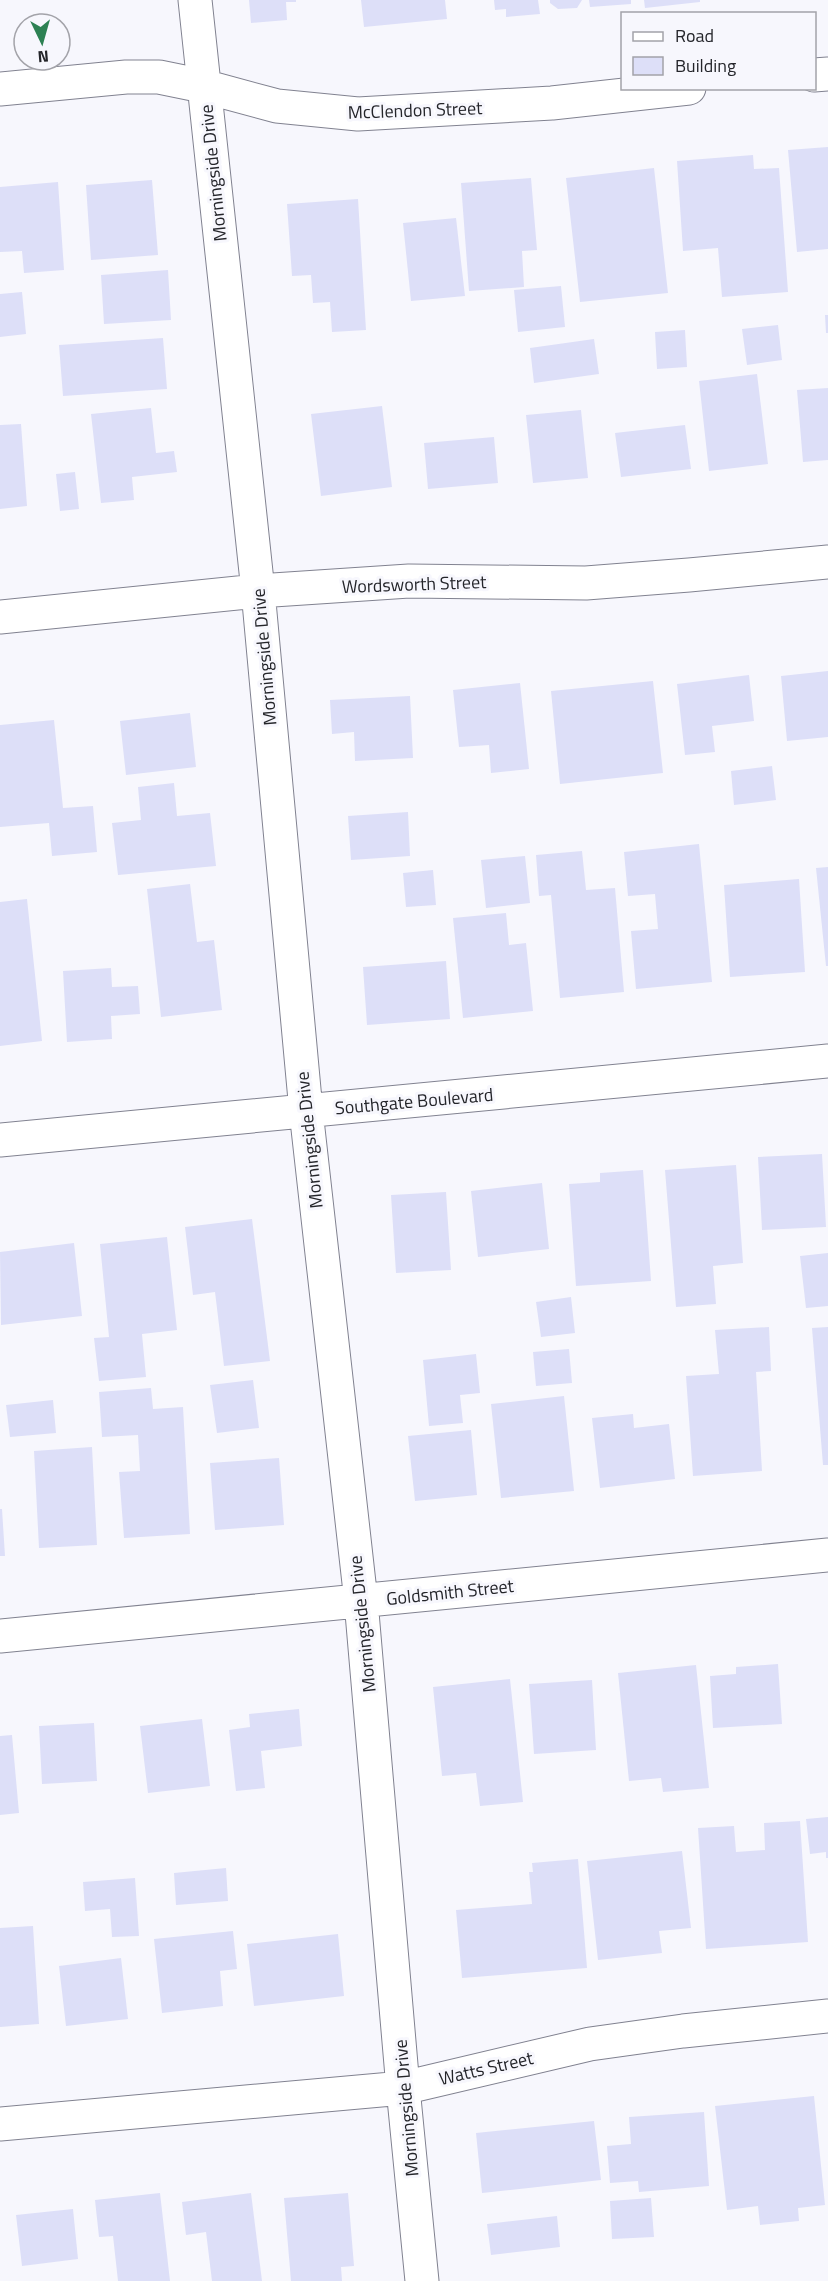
<svg xmlns="http://www.w3.org/2000/svg" width="828" height="2281" font-family="'Titillium Web',sans-serif">
  <style>
    .building { fill: #dddff8 }
    .lines { fill: none; stroke-linecap: round; stroke-linejoin: round }
    .minor-casing { stroke: #818290; stroke-width: 35 }
    .minor { stroke: #fff; stroke-width: 33 }
    .labels { text-anchor: middle; dominant-baseline: central; stroke-width: 6; stroke-linejoin: round; paint-order: stroke }
    .street-label { font-size: 18px; fill: #24252a; stroke: #f7f7fd }
  </style>
  <rect width="100%" height="100%" fill="#f7f7fd"/>
  <path class="building" d="M249 0H296V2H286L287 20 251 23Z
    M361 0H445L447 19 364 27Z
    M494 0H538L540 14 506 17V9L495 10Z
    M550 0H582L577 8 558 9 550 3Z
    M589 0H631V4L590 7Z
    M644 0H700V2L645 8Z
    M828 147V249L797 252 788 150Z
    M753 155 754 169 779 168 788 292 722 297 718 248 683 251 677 161Z
    M654 168 668 293 580 302 566 178Z
    M531 178 537 250 522 251 524 287 469 291 461 183Z
    M152 180 158 255 91 260 86 185Z
    M58 182 64 270 24 273 22 251 0 252V187Z
    M358 199 366 330 332 332 330 302 313 303 311 275 292 276 287 204Z
    M456 218 465 296 411 301 403 223Z
    M168 270 171 320 104 324 101 275Z
    M561 286 565 327 518 332 514 290Z
    M22 292 26 334 0 337V294Z
    M825 315H828V333H826Z
    M778 325 782 360 747 365 742 329Z
    M685 330 687 367 657 369 655 332Z
    M163 338 167 389 63 396 59 345Z
    M594 339 599 374 534 383 530 348Z
    M757 374 768 464 709 471 699 381Z
    M828 388V460L803 462 797 390Z
    M382 406 392 487 321 496 311 414Z
    M151 408 156 453 174 451 177 472 132 477 134 500 101 503 91 414Z
    M581 410 588 478 533 483 526 415Z
    M21 424 27 506 0 509V425Z
    M685 425 691 469 621 477 615 433Z
    M494 437 498 483 428 489 424 443Z
    M75 472 79 509 60 511 56 474Z
    M828 671V737L787 741 781 676Z
    M749 675 754 721 712 726 715 752 685 755 677 684Z
    M653 681 663 773 560 784 551 691Z
    M520 683 529 769 491 773 489 745 459 747 453 690Z
    M410 696 413 758 355 761 354 732 332 734 330 700Z
    M190 713 196 767 126 775 120 721Z
    M54 720 63 808 93 806 97 852 52 856 49 823 0 827V725Z
    M772 766 776 800 734 805 731 771Z
    M174 783 177 816 210 813 216 866 118 875 112 823 141 820 138 787Z
    M408 812 410 856 351 860 348 816Z
    M699 844 712 982 636 989 631 931 658 929 655 894 628 896 624 852Z
    M582 851 586 890 615 888 624 992 560 998 551 895 539 896 536 855Z
    M525 856 530 903 486 908 481 860Z
    M828 867V966H826L816 868Z
    M433 870 436 905 406 907 403 873Z
    M799 879 805 972 730 977 724 885Z
    M190 884 197 942 214 940 222 1010 161 1017 147 889Z
    M27 899 42 1041 0 1046V902Z
    M506 913 509 945 526 943 533 1011 463 1018 453 918Z
    M446 961 450 1019 367 1025 363 967Z
    M111 968 112 987 138 986 140 1014 111 1016 112 1039 67 1042 63 971Z
    M822 1154 826 1227 762 1230 758 1157Z
    M736 1165 743 1263 713 1266 716 1304 676 1307 665 1170Z
    M643 1170 651 1281 576 1286 569 1184 600 1182V1173Z
    M542 1183 549 1249 478 1257 471 1191Z
    M446 1192 451 1270 396 1273 391 1195Z
    M252 1219 270 1361 224 1366 215 1292 193 1295 185 1227Z
    M167 1237 177 1330 142 1334 146 1377 99 1381 94 1338 109 1337 100 1244Z
    M74 1243 82 1316 1 1325 0 1252Z
    M828 1253V1306L806 1308 800 1256Z
    M571 1297 575 1333 541 1337 536 1302Z
    M769 1327 771 1371 756 1372 762 1471 693 1476 686 1376 719 1374 715 1330Z
    M828 1327V1465H823L812 1328Z
    M569 1349 572 1383 536 1386 533 1352Z
    M476 1354 480 1393 460 1395 463 1423 429 1426 423 1360Z
    M253 1380 259 1428 217 1433 210 1385Z
    M151 1388 153 1409 183 1407 190 1534 124 1538 119 1472 140 1471 138 1435 102 1437 99 1392Z
    M564 1396 574 1491 501 1498 491 1404Z
    M53 1400 56 1433 10 1437 6 1405Z
    M633 1414 634 1428 669 1424 675 1479 600 1488 592 1418Z
    M471 1430 477 1495 415 1501 408 1436Z
    M92 1447 97 1545 39 1548 34 1451Z
    M279 1458 284 1525 215 1530 210 1463Z
    M0 1509H2L5 1556H0Z
    M778 1664 782 1724 713 1728 710 1676 736 1674V1667Z
    M696 1665 709 1788 663 1792 661 1778 629 1781 618 1673Z
    M510 1679 523 1802 480 1806 476 1773 442 1776 433 1687Z
    M592 1680 596 1750 534 1754 529 1684Z
    M299 1709 302 1746 261 1751 265 1788 236 1791 229 1730 250 1727 249 1714Z
    M202 1719 210 1786 148 1793 140 1726Z
    M94 1723 97 1781 42 1784 39 1726Z
    M12 1735 19 1813 0 1815V1736Z
    M828 1817V1858H826V1852L810 1854 806 1819Z
    M800 1821 808 1942 706 1949 698 1828 734 1826 736 1852 765 1850 764 1823Z
    M682 1851 691 1928 659 1931 662 1953 598 1960 587 1861Z
    M578 1859 587 1968 462 1978 456 1910 532 1904 529 1872H533L532 1863Z
    M226 1868 228 1901 176 1905 174 1873Z
    M135 1878 139 1936 112 1937 110 1909 85 1911 83 1882Z
    M33 1926 39 2024 0 2027V1928Z
    M233 1931 237 1969 220 1971 223 2006 162 2013 154 1939Z
    M338 1934 344 1996 254 2006 247 1944Z
    M121 1958 128 2019 66 2026 59 1966Z
    M814 2096 825 2205 798 2208 799 2221 760 2225 758 2206 727 2210 715 2106Z
    M704 2112 709 2186 639 2192 638 2181 610 2183 607 2146 631 2144 629 2117Z
    M594 2121 601 2180 482 2193 476 2133Z
    M160 2193 170 2281H118L113 2236 99 2237 95 2200Z
    M251 2193 262 2281H212L206 2232 186 2235 182 2202Z
    M348 2193 354 2266 341 2267 342 2281H291L284 2198Z
    M651 2198 654 2237 612 2239 610 2201Z
    M73 2209 78 2259 22 2266 16 2215Z
    M557 2216 560 2247 491 2255 487 2224Z"/>
  <g class="lines">
    <defs>
      <path id="minor" d="M195 0 258 591 306 1111 361 1601 403 2088 422 2281
        M814 75 828 74
        M0 89 126 77H159L203 86 277 106 358 114 552 103 689 88
        M0 617 258 591 409 581 586 583 689 575 828 562
        M0 1140 828 1061
        M0 1636 828 1555
        M0 2124 403 2088 590 2044 683 2031 828 2016"/>
    </defs>
    <use href="#minor" class="minor-casing"/>
    <use href="#minor" class="minor"/>
  </g>
  <g class="labels">
    <g class="street-label">
      <text transform="translate(415 110) rotate(-2)">McClendon Street</text>
      <text transform="translate(213 173) rotate(-96)">Morningside Drive</text>
      <text transform="translate(414 584) rotate(-2)">Wordsworth Street</text>
      <text transform="translate(264 657) rotate(-95)">Morningside Drive</text>
      <text transform="translate(414 1101) rotate(-5)">Southgate Boulevard</text>
      <text transform="translate(309 1140) rotate(-96)">Morningside Drive</text>
      <text transform="translate(450 1592) rotate(-6)">Goldsmith Street</text>
      <text transform="translate(362 1624) rotate(-96)">Morningside Drive</text>
      <text transform="translate(486 2068) rotate(-13)">Watts Street</text>
      <text transform="translate(406 2108) rotate(-95)">Morningside Drive</text>
    </g>
  </g>
  <rect x="621" y="12" width="195" height="78" fill="#f7f7fd" stroke="#a3a3a9" stroke-width="1.5"/>
  <rect x="633" y="32" width="30" height="9" fill="#ffffff" stroke="#a3a3a9" stroke-width="1.5"/>
  <text x="675" y="42" font-size="18" fill="#24252a">Road</text>
  <rect x="633" y="57" width="30" height="18" fill="#dddff8" stroke="#a3a3a9" stroke-width="1.5"/>
  <text x="675" y="72" font-size="18" fill="#24252a">Building</text>
  <g transform="translate(42 42) rotate(175)"><circle r="28" fill="#f7f7fd" stroke="#a3a3a9" stroke-width="1.5"/>
  <path d="M0-4.5L10 22L0 15L-10 22Z" fill="#2d8153"/>
  <text y="-9" font-size="16" font-weight="bold" text-anchor="middle" fill="#24252a">N</text>
  </g>
</svg>
